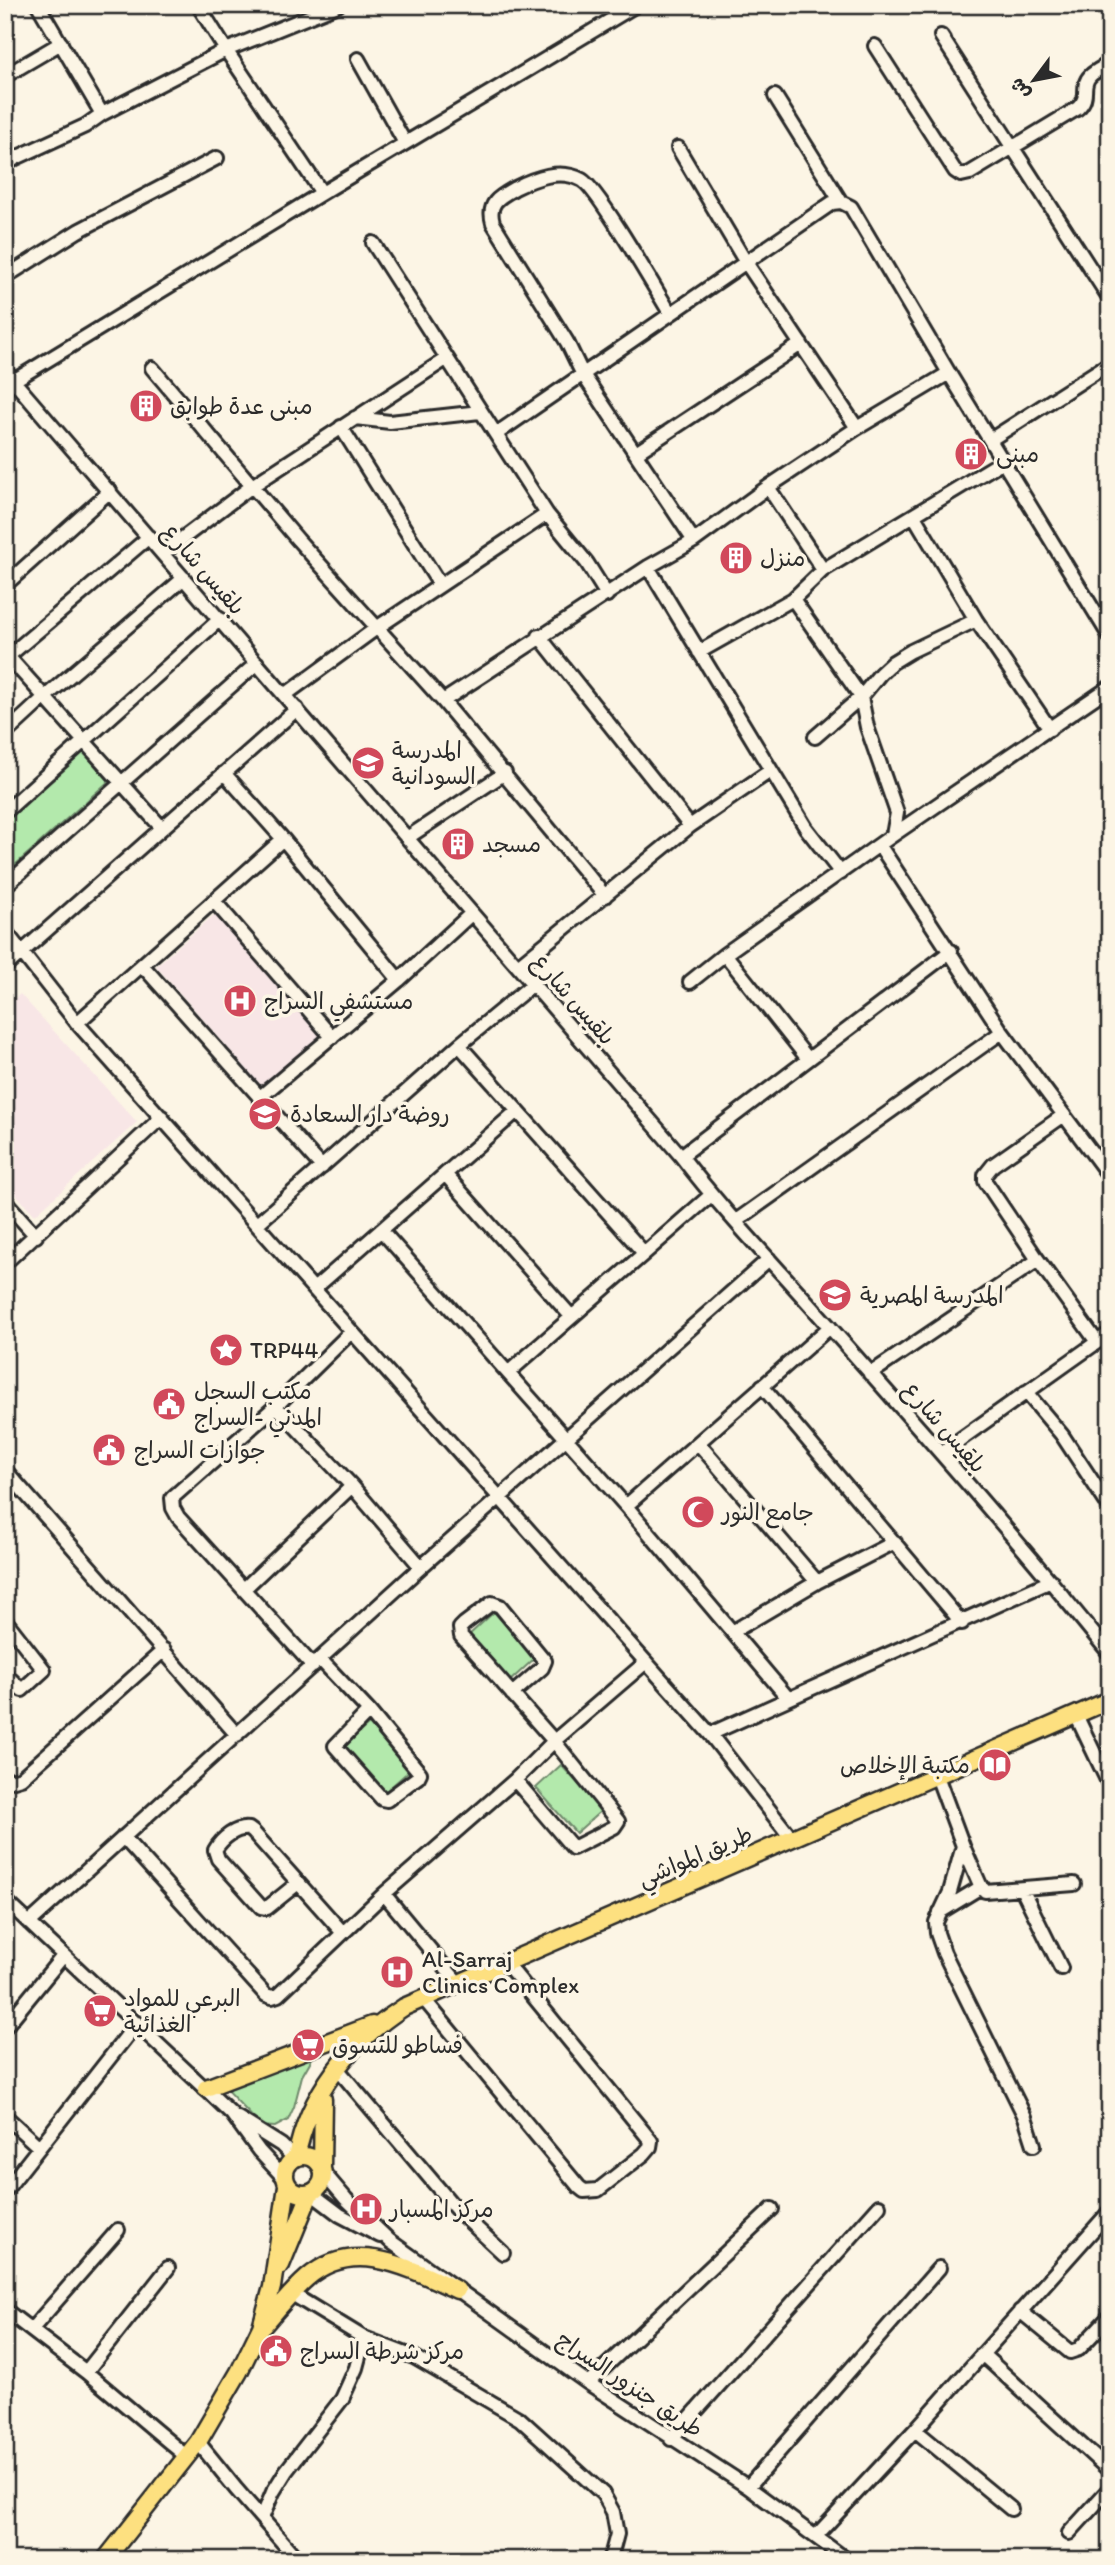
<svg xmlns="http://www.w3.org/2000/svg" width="1115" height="2565" font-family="Itim,'Playpen Sans Arabic',sans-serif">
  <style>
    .built { fill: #f8e6e6 }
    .green { fill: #b3e9ac; stroke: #6f8a6c; stroke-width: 2 }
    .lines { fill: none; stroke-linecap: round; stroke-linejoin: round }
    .minor-casing { stroke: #2b2b2b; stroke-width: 18 }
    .major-casing { stroke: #2b2b2b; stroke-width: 21 }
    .minor { stroke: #fcf5e5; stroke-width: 12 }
    .major { stroke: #fde080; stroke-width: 16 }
    .labels { text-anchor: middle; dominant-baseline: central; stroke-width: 7; stroke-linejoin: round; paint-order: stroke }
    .poi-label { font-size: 23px; fill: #2b2b2b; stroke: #fcf5e5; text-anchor: start }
    .street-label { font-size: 23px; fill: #2b2b2b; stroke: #fcf5e5 }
  </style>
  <rect width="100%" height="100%" fill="#fcf5e5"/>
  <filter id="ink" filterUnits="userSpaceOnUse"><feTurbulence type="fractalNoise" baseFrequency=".0143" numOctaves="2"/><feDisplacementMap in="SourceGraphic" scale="14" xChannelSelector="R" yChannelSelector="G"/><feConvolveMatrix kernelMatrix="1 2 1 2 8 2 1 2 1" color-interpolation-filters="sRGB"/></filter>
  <g filter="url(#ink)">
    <path class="built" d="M216 913 324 1036 264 1089 156 966Z
      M20 994 137 1122 35 1215 5 1183V1007Z"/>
    <path class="green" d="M83 752 109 781 5 874V821Z
      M494 1612 535 1658 510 1681 469 1635Z
      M369 1724 410 1770 384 1793 343 1747Z
      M561 1765 602 1810 576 1833 536 1788Z
      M318 2048 302 2076 294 2107 288 2120 275 2127 261 2126 221 2084Z"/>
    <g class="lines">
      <defs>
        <path id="minor" d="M38 5 102 114
          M198 5 226 50 322 193
          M941 36 1110 299
          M875 46 955 171 961 175 970 173 1078 108C1091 96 1080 86 1090 76 1095 71 1104 67 1110 63
          M358 59 405 143
          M5 76 61 43
          M775 96 841 202
          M5 147 13 160
          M678 148 745 261 857 428
          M5 163 85 126 102 114 226 50 338 5
          M373 243 547 514 587 563 607 595
          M5 277 78 231 217 158
          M670 313C656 290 598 189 582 180 560 168 535 178 515 188 499 197 487 203 493 223L567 342 582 373 694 541
          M152 368 298 540 443 701 605 896
          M5 371 681 1156C726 1215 778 1268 827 1324 923 1432 1019 1541 1110 1654
          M5 386 322 193 636 5
          M355 418 390 422 480 412
          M341 427 440 585
          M496 434 832 203 841 202 851 207 949 373 1110 637
          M990 440 1110 363
          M636 453 801 344
          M768 487 823 570
          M914 516 976 620 1050 729
          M163 553 252 486 446 359
          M648 567 806 828 841 873
          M5 585 110 491
          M793 599 861 697 867 727 897 813 893 835
          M539 636 690 826
          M699 652 793 599 823 570 1003 461
          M5 653 162 828
          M5 659 149 537
          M285 695 378 627 547 514
          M443 701 648 567 694 541 768 487 857 428 949 373
          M5 734 45 697 184 578
          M815 737 861 697 880 674 893 662 911 651 976 620
          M224 773 283 839 399 980
          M5 812 220 619
          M407 838 505 773
          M880 846 1002 1032 1110 1177
          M5 886 257 663
          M214 901 332 1037
          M5 931 77 1023 710 1734 792 1839
          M725 954 808 1059
          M142 965 322 1167
          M518 966 690 826 770 771
          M5 967 297 709
          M690 982 725 954 893 835 1110 687
          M77 1023 283 839
          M459 1045 644 1253
          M259 1098 399 980 472 913
          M1064 1115 993 1165 985 1175V1181L1038 1260 1097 1342
          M681 1156 951 951
          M445 1174 570 1315
          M5 1201 36 1236
          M736 1221 1002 1032
          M257 1224 459 1045 533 984
          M381 1230 626 1506 788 1698
          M5 1263 162 1117
          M314 1289 517 1111
          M509 1372 711 1195
          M870 1374 1038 1260
          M762 1386 962 1623
          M1026 1392 1062 1435 1110 1508
          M276 1406 352 1486 421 1567
          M699 1444 817 1582
          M941 1453 1110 1333
          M5 1470 237 1735
          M626 1506 830 1327
          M245 1588 352 1486
          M5 1620 44 1670 22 1690 5 1674
          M734 1631 817 1582 895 1542
          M320 1659 369 1711 420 1773 418 1777 387 1800 382 1799 335 1746 369 1711
          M313 1666 178 1517 173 1508 172 1498 276 1406 351 1332
          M512 1694 542 1668 545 1661 500 1606 492 1603 464 1624 460 1628 461 1636 554 1741 618 1821 614 1827 573 1848 515 1780
          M1076 1715 1110 1786
          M710 1734 1051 1581
          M937 1776 963 1846 950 1892 936 1922 937 1933 944 1953 1025 2117 1034 2145
          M5 1777 11 1781 21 1778 164 1650
          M123 1837 266 1995 272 1997 278 1995 384 1894 515 1780 554 1741 646 1662
          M963 1846 981 1887 985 1891 1074 1884
          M298 1883 267 1908 261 1907 218 1859 215 1850C222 1838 236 1827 249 1829L253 1832 343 1933
          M1022 1889 1061 1968
          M384 1894 458 1983
          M5 1900 232 2114 259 2151 285 2179
          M940 1912 981 1887
          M29 1923 421 1567 769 1259
          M423 1998 579 2187 584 2191 598 2190 644 2154 650 2147 651 2141 506 1963
          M5 2027 63 1956
          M336 2067 456 2209 503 2253
          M5 2116 39 2147
          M238 2118 281 2145 294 2158
          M323 2172 346 2199 390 2241 588 2383 748 2487 847 2560
          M5 2191 137 2023
          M311 2193 340 2215 380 2236
          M292 2294 364 2338 414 2357 520 2419 603 2494 613 2512 617 2534 612 2553 608 2560
          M5 2310 86 2372 187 2457
          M1020 2311 1070 2352 1079 2349 1110 2316
          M31 2330 118 2230
          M982 2354 1110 2471
          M86 2372 168 2268
          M588 2383 772 2209
          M915 2430 1011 2509
          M671 2439 879 2206
          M198 2442 236 2489 298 2560
          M748 2487 939 2268
          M262 2518 273 2492 286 2471 342 2399 356 2368 364 2338
          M1069 2533 1110 2488
          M816 2536 915 2430 1110 2211"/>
        <path id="major" d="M206 2088 372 2025
          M285 2175a19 19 0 1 1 38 0a19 19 0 1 1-38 0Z
          M296 2158C308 2094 351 2041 404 2007L1110 1700
          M322 2167 323 2099
          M281 2265 310 2194
          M263 2326C277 2310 291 2292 307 2278 354 2237 409 2268 457 2290
          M105 2560 198 2442 239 2372 261 2327 272 2287 287 2186"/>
      </defs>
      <use href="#minor" class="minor-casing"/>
      <use href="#major" class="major-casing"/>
      <use href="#minor" class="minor"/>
      <use href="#major" class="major"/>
    </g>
  </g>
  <defs>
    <symbol id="building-disc" viewBox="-11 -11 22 22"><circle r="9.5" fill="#d1495b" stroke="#fcf5e5"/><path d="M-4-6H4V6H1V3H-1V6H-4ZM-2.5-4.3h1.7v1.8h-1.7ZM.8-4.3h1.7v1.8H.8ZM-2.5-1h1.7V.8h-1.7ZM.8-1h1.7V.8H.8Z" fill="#fff"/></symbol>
    <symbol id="school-disc" viewBox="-11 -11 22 22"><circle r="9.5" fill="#d1495b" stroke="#fcf5e5"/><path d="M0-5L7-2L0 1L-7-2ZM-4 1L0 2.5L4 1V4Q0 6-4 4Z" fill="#fff"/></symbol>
    <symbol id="hospital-disc" viewBox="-11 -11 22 22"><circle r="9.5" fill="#d1495b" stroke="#fcf5e5"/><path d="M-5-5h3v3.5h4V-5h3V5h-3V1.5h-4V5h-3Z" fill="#fff"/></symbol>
    <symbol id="sight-disc" viewBox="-11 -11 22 22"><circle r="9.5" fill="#d1495b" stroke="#fcf5e5"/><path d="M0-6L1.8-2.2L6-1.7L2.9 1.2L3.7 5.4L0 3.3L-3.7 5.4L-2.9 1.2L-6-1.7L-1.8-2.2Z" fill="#fff"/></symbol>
    <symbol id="civic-disc" viewBox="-11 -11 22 22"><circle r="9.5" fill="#d1495b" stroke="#fcf5e5"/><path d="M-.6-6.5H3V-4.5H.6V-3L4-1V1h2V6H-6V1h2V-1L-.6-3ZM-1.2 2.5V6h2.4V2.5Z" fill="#fff"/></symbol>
    <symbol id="mosque-disc" viewBox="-11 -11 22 22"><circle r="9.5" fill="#d1495b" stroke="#fcf5e5"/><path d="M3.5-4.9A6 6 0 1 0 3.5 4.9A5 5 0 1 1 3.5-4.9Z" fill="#fff"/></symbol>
    <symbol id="library-disc" viewBox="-11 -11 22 22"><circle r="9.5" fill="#d1495b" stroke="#fcf5e5"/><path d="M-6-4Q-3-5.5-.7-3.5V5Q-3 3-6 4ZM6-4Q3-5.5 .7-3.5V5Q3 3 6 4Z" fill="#fff"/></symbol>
    <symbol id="supermarket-disc" viewBox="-11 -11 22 22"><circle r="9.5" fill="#d1495b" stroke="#fcf5e5"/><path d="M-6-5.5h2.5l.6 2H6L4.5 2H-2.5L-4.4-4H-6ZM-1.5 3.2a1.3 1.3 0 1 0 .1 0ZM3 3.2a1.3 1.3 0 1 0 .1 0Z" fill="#fff"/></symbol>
  </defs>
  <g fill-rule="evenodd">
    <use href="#building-disc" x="127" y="387" width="38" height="38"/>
    <use href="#building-disc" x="952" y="435" width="38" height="38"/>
    <use href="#building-disc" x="717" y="539" width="38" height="38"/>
    <use href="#school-disc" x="349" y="744" width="38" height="38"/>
    <use href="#building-disc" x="439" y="825" width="38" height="38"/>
    <use href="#hospital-disc" x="221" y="982" width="38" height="38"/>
    <use href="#school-disc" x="246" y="1095" width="38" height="38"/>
    <use href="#school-disc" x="816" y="1276" width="38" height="38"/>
    <use href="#sight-disc" x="207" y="1331" width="38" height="38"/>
    <use href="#civic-disc" x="150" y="1385" width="38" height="38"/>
    <use href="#civic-disc" x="90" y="1431" width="38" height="38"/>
    <use href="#mosque-disc" x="679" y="1493" width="38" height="38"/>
    <use href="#library-disc" x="976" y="1746" width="38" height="38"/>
    <use href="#hospital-disc" x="378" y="1953" width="38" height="38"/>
    <use href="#supermarket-disc" x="81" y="1992" width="38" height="38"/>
    <use href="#supermarket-disc" x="289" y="2026" width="38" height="38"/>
    <use href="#hospital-disc" x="347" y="2190" width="38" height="38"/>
    <use href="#civic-disc" x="257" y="2332" width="38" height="38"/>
  </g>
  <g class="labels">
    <g class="poi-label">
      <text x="170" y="406">مبنى عدة طوابق</text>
      <text x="996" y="454">مبنى</text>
      <text x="760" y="558">منزل</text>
      <text x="392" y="750">المدرسة<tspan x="392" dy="26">السودانية</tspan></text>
      <text x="482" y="844">مسجد</text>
      <text x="264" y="1001">مستشفي السراج</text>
      <text x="290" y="1114">روضة دار السعادة</text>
      <text x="860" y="1295">المدرسة المصرية</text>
      <text x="250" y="1350">TRP44</text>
      <text x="194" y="1391">مكتب السجل<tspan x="194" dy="26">المدني -السراج</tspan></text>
      <text x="134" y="1450">جوازات السراج</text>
      <text x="722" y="1512">جامع النور</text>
      <text x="970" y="1765" text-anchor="end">مكتبة الإخلاص</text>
      <text x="422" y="1959">Al-Sarraj<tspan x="422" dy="26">Clinics Complex</tspan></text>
      <text x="124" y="1998">البرعي للمواد<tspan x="124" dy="26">الغذائية</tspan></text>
      <text x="332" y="2045">فساطو للتسوق</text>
      <text x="390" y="2209">مركز المسبار</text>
      <text x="300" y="2351">مركز شرطة السراج</text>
    </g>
    <g class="street-label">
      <text transform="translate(204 569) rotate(49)">بلقيس شارع</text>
      <text transform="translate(574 999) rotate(49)">بلقيس شارع</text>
      <text transform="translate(945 1427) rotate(49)">بلقيس شارع</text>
      <text transform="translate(695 1856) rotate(-23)">طريق المواشي</text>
      <text transform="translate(630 2384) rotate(34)">طريق جنزور السراج</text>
    </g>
  </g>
  <rect width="1115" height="2565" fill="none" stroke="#fcf5e5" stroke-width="28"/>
  <rect x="14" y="14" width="1087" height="2537" fill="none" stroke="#2b2b2b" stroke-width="2.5" filter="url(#ink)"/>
  <g transform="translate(1034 80) rotate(238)" stroke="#fcf5e5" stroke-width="5" paint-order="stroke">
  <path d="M0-5L12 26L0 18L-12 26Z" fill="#2b2b2b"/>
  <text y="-10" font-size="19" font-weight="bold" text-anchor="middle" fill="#2b2b2b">ش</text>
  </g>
</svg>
